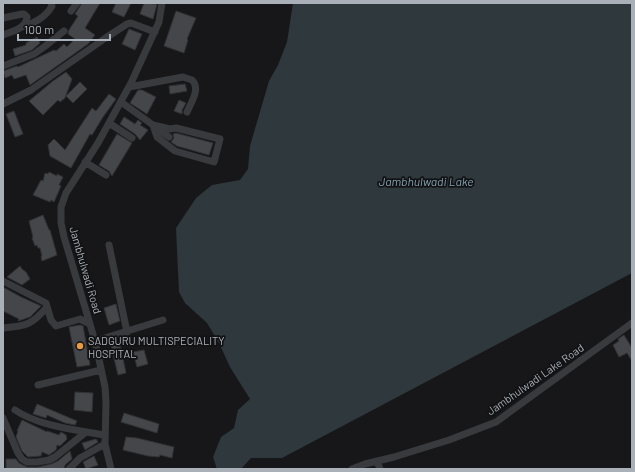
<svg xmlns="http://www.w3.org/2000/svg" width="635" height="472" font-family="Barlow,sans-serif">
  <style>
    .water { fill: #2e383d }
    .building { fill: #444649; stroke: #313235 }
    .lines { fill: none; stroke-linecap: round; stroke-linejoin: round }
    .minor { stroke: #383a3e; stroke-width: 7 }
    .poi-dot { fill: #e99b3f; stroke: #121214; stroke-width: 1.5 }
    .labels { text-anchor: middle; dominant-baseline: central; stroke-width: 3.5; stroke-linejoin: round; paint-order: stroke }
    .street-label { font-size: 11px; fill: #aab0b8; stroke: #121214 }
    .poi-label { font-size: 11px; fill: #aab0b8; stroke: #121214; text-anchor: start }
    .water-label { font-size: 12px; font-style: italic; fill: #83a1b1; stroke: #121214 }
  </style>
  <rect width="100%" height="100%" fill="#171719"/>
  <path class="water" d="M293 3H632V273L282 458H251L241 469H217L213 457 221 437 234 428 238 410 250 399 230 367 219 343 207 323 185 303 179 292 177 250 176 228 196 198 212 185 240 180 248 169 250 146 269 81 278 65 287 42Z"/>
  <path class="building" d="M82 3H100L85 28 95 35 88 44 30 85 26 75 14 79 12 75 5 78 3 71 17 66 18 67 54 50 56 51 64 44 67 47 75 39 68 34 69 30 78 16 75 14Z
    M116 3H131L124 17 112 12Z
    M144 3 157 4 153 19 140 14Z
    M176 11 196 18 187 39 188 40 184 53 164 46Z
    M129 29 142 34 135 50 122 44Z
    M37 37 40 43 32 50 15 56 13 49 26 45V43Z
    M66 72 72 79 65 98 60 102 58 100 43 115 29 101 53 81Z
    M80 82 87 89 73 103 66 96Z
    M185 84 187 91 170 94 169 86Z
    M138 90H142L156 97 147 114 130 103Z
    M109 94 116 99 103 117 92 135 90 134 71 168 50 156 48 145 54 139 65 150 92 108 96 111Z
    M179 100 186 103 182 110V114L174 111Z
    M14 111 23 134 15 137 6 114Z
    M124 117 135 124 138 120 142 123 140 125 148 130 140 140 135 134 120 124Z
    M176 133 213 143 209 155 177 146 171 142 174 138 173 134Z
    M117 134 132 143 112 176 109 171 99 165Z
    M49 172 57 176V174L63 177 59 185 61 186 54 202 51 200 50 202 33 195 41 180 43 181 45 173 48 174Z
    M43 215 49 230H50L57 255 42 261 41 257 42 256 40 248H38L37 245 35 246 32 238 33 237 29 221Z
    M20 266 22 269 26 272 30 279 22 285 7 277Z
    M3 287 21 297 41 306 30 317 18 321 19 319 3 311Z
    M116 304 120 321 109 325 104 308Z
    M80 325 83 326 90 365 77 367 69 327Z
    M624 335 632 348V361L627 353 619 357 613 345 619 341 618 339Z
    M120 344 126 373 118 375 111 346Z
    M144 350 148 364 137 367 133 352Z
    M75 392 93 393 92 412 74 410Z
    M37 404 77 421 75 425 65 423 47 415 46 418 33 414Z
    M124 413 159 424 157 433 121 422Z
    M22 420 47 432V431L59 435 61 432 66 435 67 439 60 446 57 445 56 450 49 455 42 452 41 456 28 457 22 451 16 437 18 431H17Z
    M126 437 137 438 174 447 172 458 160 455 159 457 148 456 123 450Z
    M96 439 98 442 85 450 82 443Z
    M70 451 72 459 65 465 64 469H6V459H16L19 463 27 467H38L51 464 58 461Z
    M94 456 98 465 86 469 83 462Z"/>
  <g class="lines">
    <path class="minor" d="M71 11 77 3
      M3 18 22 14H24L27 17C26 29 12 31 3 35
      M22 27C34 23 45 18 52 6L51 3
      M3 66 34 54 44 47 64 31
      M129 87 183 77 192 80C201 88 191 103 187 112
      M121 102 153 125 157 137 175 151 214 162 220 139 176 128 170 129 153 125
      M3 104 31 90 104 39 127 24 131 23 155 32
      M109 123 132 138
      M155 127 169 137
      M85 162 106 175
      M109 245 127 332
      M3 281 46 303 51 320 56 326 80 319 90 324
      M3 328C26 326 32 325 47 307
      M95 341 163 320
      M38 385 101 370
      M15 410C38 426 77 430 104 435
      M3 418 18 453 22 459 27 462H37L49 460 55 457 86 432
      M377 461 380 469
      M69 469 80 458 105 444
      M111 469 105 444 106 402 105 387 95 341 64 237 61 223V207L66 193 98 143 131 83 159 22 162 3
      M352 469 365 464 394 457 449 440 496 422 632 323"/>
  </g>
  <circle class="poi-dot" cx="80" cy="346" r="4"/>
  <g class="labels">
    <g class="street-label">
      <text transform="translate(86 270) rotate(74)">Jambhulwadi Road</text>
      <text transform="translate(535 379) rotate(-35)">Jambhulwadi Lake Road</text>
    </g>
    <g class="poi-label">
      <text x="88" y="340">SADGURU MULTISPECIALITY<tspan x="88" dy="13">HOSPITAL</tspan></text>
    </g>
    <g class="water-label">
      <text x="426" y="181">Jambhulwadi Lake</text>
    </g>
  </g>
  <rect width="635" height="472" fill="none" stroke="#aab0b8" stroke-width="8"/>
  <path d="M18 34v6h92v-6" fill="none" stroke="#aab0b8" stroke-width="2"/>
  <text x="24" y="34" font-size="12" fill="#aab0b8" stroke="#121214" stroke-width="3" paint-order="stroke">100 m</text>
</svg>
